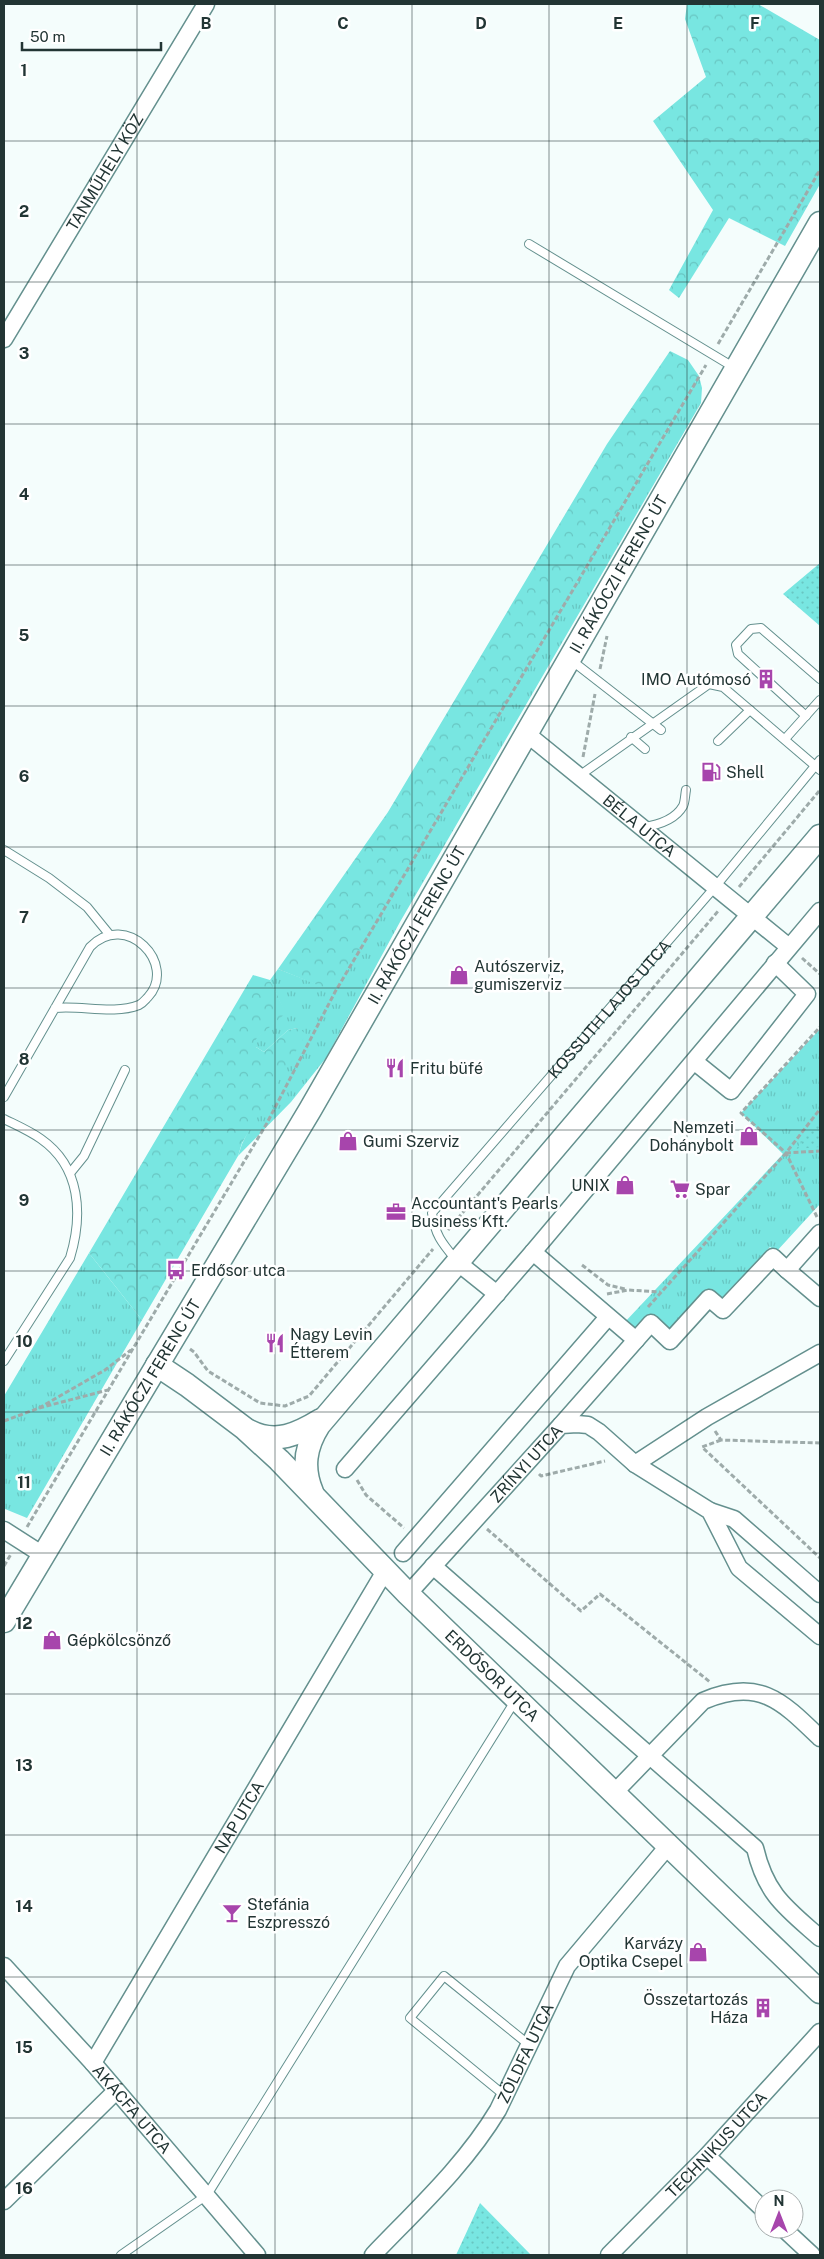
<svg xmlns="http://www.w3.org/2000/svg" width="824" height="2259" font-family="'Public Sans',sans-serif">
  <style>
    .grass { fill: url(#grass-tufts) }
    .forest { fill: url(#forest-crowns) }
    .park { fill: url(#park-dots) }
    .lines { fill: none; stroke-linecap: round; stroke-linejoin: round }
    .lane-casing { stroke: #64908e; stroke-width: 10 }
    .street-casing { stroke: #64908e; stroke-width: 19 }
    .secondary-casing { stroke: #64908e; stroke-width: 25 }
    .path { stroke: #9eabaa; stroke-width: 3; stroke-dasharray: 5 2.5; stroke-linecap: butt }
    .lane { stroke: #fff; stroke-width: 8 }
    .street { stroke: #fff; stroke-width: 16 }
    .secondary { stroke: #fff; stroke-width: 22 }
    .grid { fill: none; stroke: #223534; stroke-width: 1; stroke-opacity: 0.55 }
    .labels { text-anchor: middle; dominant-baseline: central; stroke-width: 5; stroke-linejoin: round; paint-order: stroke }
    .street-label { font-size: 16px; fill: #223534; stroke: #fff }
    .poi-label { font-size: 16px; fill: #223534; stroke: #fff; text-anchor: start }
    .grid-label { font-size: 16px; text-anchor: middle; font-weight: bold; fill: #223534; stroke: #fff; stroke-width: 5; stroke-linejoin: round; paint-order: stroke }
  </style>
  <defs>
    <pattern id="grass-tufts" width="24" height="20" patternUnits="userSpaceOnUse" patternTransform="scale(1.25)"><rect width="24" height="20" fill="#78e6e1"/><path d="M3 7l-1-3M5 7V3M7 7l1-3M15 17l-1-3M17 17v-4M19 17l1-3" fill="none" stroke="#68c6c2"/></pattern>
    <pattern id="forest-crowns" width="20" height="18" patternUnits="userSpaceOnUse" patternTransform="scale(1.25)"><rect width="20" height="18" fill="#78e6e1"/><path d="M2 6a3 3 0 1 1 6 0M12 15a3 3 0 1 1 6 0" fill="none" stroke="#68c6c2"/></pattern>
    <pattern id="park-dots" width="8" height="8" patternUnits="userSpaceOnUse" patternTransform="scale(1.25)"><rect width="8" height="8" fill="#78e6e1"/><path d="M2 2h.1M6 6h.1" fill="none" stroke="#68c6c2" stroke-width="1.8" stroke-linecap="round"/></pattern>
  </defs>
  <rect width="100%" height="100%" fill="#f4fdfc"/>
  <path class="grass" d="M699 376 702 388 701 403 400 922 326 1058 291 1102 238 1156 242 1144 298 1028 288 1030 264 1052 256 1047 255 1039 285 1013 270 980 278 969 335 991Z
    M820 1029V1204L776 1252 770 1247 720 1300 670 1334H636L624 1323 783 1154 741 1113Z
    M89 1253 142 1320 27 1518 5 1509 4 1505V1396Z"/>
  <path class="forest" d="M687 4H758L820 40V184L785 246 729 218 679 298 669 290 713 210 653 121 706 77 685 19Z
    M670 351 688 360 699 376 335 992 278 969 388 812 607 444Z
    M253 975 270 980 286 1013 256 1039V1047L264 1052 288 1030 298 1028 306 1034 242 1143 238 1156 142 1320 89 1253Z"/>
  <path class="park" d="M820 563V626L783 594Z
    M820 1119V1147L796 1149Z
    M480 2203 531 2255H456Z"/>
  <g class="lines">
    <defs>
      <g id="lane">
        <path d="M529 244 735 368"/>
        <path d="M571 660 661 730"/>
        <path d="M806 716 738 654 736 645 751 629 761 628 820 679"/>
        <path d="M631 737 645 749"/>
        <path d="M785 739 820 700"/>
        <path d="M718 741 750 710"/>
        <path d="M579 776 709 684 723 687 820 770"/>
        <path d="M643 827C658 825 675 820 683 806 685 802 685 795 686 790"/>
        <path d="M4 850 49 878 87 907 109 934"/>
        <path d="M4 1097 90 947C126 910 178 964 148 997 145 1000 143 1003 139 1005 113 1015 82 1005 55 1008"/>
        <path d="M4 1119C16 1125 30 1131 41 1139 81 1167 83 1215 70 1258L4 1361"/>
        <path d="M71 1172 84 1156 125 1070"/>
        <path id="s1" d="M456 1260C442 1243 435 1235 432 1213L715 887 820 760"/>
        <path d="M504 2095 410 2018 444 1976 528 2044"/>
        <path d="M121 2255 207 2195 515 1701"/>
      </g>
      <g id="street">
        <path id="s2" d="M4 339 206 4"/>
        <path id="s3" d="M527 734 789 947"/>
        <path d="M695 1062 731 1091 807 994 775 963"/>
        <path d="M533 1252 636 1340 561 1425"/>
        <path d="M457 1262 497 1294"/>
        <path d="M787 1270 820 1298"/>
        <path d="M636 1340 651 1323 670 1341 709 1298 723 1310 773 1257 787 1270 820 1233"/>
        <path d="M635 1464 707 1417 820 1353"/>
        <path d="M345 1469 533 1252 820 911"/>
        <path d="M710 1511 734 1519 820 1594"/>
        <path d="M4 1530 43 1555"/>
        <path d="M403 1553 608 1317"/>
        <path d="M433 1566 755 1848C766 1895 786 1908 820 1938"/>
        <path id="s4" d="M408 1594 561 1425 577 1424 588 1425 599 1432 635 1464 710 1511 739 1568 820 1636"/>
        <path d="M614 1793 703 1701C759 1677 782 1701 820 1738"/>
        <path id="s5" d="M4 1966 93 2063 257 2255"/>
        <path id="s6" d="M93 2063 385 1571"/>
        <path d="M707 2156 764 2210"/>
        <path d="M4 2201 116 2091"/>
        <path d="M784 2229 812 2255"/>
        <path id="s7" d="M373 2255C417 2209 465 2165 498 2110L567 1966 669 1845"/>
        <path id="s8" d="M609 2255 707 2156 820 2032"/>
      </g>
      <g id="secondary">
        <path id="s9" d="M157 1365 187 1385 244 1428 279 1460 408 1594 820 1992"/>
        <path d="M249 1431C276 1445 298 1434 321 1420"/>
        <path d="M312 1492C302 1468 305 1447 319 1425L820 836"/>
        <path id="s10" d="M4 1621 310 1110 820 223"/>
      </g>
    </defs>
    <use href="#lane" class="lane-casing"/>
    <use href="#street" class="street-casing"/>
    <use href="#secondary" class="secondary-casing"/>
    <path class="path" d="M718 344 820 170
      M600 669 607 636
      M583 757 595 694
      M739 887 820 790
      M802 958 820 974
      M786 1153 820 1151
      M817 1217 786 1153 741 1113 820 1027
      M448 1230 719 910
      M582 1265 608 1285 625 1289
      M607 1294 628 1290 660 1292
      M648 1307 786 1153 820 1109
      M190 1349 194 1352 208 1371 260 1403 285 1406 309 1396 433 1249
      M39 1408 105 1370 131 1350
      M4 1421 39 1408 108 1390
      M715 1431 721 1440 820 1443
      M721 1440 702 1447 820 1558
      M539 1474 541 1476 605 1461
      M357 1480 366 1495 404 1528
      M27 1527 267 1123 335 992 706 365
      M487 1529 581 1611 600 1594 710 1682
      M4 1566 11 1554"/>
    <use href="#lane" class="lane"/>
    <use href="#street" class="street"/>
    <use href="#secondary" class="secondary"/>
  </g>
  <path class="grid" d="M137 4V2255M275 4V2255M412 4V2255M549 4V2255M687 4V2255M4 141H820M4 282H820M4 424H820M4 565H820M4 706H820M4 847H820M4 988H820M4 1130H820M4 1271H820M4 1412H820M4 1553H820M4 1694H820M4 1835H820M4 1977H820M4 2118H820"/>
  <defs>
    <symbol id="building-bare" viewBox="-9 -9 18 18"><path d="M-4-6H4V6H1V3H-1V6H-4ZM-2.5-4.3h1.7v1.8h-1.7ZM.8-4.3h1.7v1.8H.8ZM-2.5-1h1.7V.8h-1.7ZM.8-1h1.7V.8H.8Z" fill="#a745ac" stroke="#fff" stroke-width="2.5" paint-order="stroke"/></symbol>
    <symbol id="fuel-bare" viewBox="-9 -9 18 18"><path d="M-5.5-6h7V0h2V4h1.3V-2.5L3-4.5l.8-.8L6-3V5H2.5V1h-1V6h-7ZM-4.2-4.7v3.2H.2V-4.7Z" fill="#a745ac" stroke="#fff" stroke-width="2.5" paint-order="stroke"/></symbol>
    <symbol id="shop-bare" viewBox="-9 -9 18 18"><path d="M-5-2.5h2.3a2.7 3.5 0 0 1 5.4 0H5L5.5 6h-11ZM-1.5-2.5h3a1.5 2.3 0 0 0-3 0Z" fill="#a745ac" stroke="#fff" stroke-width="2.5" paint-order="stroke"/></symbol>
    <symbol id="restaurant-bare" viewBox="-9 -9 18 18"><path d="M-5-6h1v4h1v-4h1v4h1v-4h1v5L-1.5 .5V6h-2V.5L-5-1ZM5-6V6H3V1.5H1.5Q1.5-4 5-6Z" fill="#a745ac" stroke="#fff" stroke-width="2.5" paint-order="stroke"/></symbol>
    <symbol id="supermarket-bare" viewBox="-9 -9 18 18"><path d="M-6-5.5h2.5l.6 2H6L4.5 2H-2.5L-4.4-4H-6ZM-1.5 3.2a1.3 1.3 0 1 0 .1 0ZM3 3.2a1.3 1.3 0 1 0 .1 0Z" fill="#a745ac" stroke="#fff" stroke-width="2.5" paint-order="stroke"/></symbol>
    <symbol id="office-bare" viewBox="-9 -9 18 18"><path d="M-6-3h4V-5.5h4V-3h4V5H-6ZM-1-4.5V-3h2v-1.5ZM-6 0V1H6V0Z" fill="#a745ac" stroke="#fff" stroke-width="2.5" paint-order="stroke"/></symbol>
    <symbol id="bus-bare" viewBox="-9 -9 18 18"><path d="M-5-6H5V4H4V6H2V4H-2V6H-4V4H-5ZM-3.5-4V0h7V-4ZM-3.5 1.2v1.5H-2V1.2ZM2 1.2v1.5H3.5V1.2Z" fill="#a745ac" stroke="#fff" stroke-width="2.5" paint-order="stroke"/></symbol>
    <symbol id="bar-bare" viewBox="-9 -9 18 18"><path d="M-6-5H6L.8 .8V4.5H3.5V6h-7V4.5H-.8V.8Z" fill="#a745ac" stroke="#fff" stroke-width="2.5" paint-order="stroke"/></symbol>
  </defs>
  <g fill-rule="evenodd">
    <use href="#building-bare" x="752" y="665" width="28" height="28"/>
    <use href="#fuel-bare" x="697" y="758" width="28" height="28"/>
    <use href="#shop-bare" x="445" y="961" width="28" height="28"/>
    <use href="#restaurant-bare" x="381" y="1054" width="28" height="28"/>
    <use href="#shop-bare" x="735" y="1122" width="28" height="28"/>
    <use href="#shop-bare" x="334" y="1127" width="28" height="28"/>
    <use href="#shop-bare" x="611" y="1171" width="28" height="28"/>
    <use href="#supermarket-bare" x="666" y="1175" width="28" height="28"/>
    <use href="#office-bare" x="382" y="1198" width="28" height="28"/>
    <use href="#bus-bare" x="162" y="1256" width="28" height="28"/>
    <use href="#restaurant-bare" x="261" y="1329" width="28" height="28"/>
    <use href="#shop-bare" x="38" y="1626" width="28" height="28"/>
    <use href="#bar-bare" x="218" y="1899" width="28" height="28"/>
    <use href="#shop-bare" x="684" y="1938" width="28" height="28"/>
    <use href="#building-bare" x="749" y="1994" width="28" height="28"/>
  </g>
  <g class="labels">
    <g class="street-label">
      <text stroke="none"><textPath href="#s2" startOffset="195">TANMŰHELY KÖZ</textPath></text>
      <text stroke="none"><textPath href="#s10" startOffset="1214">II. RÁKÓCZI FERENC ÚT</textPath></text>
      <text stroke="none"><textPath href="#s3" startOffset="145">BÉLA UTCA</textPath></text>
      <text stroke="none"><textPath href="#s10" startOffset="809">II. RÁKÓCZI FERENC ÚT</textPath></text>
      <text stroke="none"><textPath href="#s1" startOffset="324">KOSSUTH LAJOS UTCA</textPath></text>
      <text stroke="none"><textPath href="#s10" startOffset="284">II. RÁKÓCZI FERENC ÚT</textPath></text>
      <text stroke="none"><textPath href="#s4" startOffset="176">ZRÍNYI UTCA</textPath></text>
      <text stroke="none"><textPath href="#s9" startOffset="458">ERDŐSOR UTCA</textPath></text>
      <text stroke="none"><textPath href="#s6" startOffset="286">NAP UTCA</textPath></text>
      <text stroke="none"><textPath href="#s7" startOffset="255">ZÖLDFA UTCA</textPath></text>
      <text stroke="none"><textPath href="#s5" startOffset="192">AKÁCFA UTCA</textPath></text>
      <text stroke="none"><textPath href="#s8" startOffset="154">TECHNIKUS UTCA</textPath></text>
    </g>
    <g class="poi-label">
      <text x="751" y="679" text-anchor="end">IMO Autómosó</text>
      <text x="726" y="772">Shell</text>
      <text x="474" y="966">Autószerviz,<tspan x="474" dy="18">gumiszerviz</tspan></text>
      <text x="410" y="1068">Fritu büfé</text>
      <text x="734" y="1127" text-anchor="end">Nemzeti<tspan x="734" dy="18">Dohánybolt</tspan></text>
      <text x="363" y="1141">Gumi Szerviz</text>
      <text x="610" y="1185" text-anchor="end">UNIX</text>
      <text x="695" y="1189">Spar</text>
      <text x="411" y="1203">Accountant's Pearls<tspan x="411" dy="18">Business Kft.</tspan></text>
      <text x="191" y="1270">Erdősor utca</text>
      <text x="290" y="1334">Nagy Levin<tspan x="290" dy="18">Étterem</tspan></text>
      <text x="67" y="1640">Gépkölcsönző</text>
      <text x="247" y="1904">Stefánia<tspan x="247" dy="18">Eszpresszó</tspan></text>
      <text x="683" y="1943" text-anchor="end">Karvázy<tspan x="683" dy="18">Optika Csepel</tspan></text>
      <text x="748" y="1999" text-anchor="end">Összetartozás<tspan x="748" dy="18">Háza</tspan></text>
    </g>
  </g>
  <g class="grid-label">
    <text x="206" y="29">B</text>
    <text x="343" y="29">C</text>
    <text x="481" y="29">D</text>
    <text x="618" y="29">E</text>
    <text x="755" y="29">F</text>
    <text x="24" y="76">1</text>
    <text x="24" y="217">2</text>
    <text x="24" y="359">3</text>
    <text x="24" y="500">4</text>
    <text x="24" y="641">5</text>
    <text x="24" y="782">6</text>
    <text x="24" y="923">7</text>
    <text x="24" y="1065">8</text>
    <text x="24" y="1206">9</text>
    <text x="24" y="1347">10</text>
    <text x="24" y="1488">11</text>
    <text x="24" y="1629">12</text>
    <text x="24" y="1771">13</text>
    <text x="24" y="1912">14</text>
    <text x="24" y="2053">15</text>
    <text x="24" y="2194">16</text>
  </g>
  <rect width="824" height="2259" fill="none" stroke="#223534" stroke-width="10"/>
  <g transform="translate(779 2214)"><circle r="24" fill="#ffffff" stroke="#a7aeae"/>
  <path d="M0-4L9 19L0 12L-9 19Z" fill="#a745ac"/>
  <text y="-8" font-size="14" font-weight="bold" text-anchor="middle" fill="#223534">N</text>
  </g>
  <path d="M22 42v8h139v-8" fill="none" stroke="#223534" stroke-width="2.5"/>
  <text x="30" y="42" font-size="15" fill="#223534" stroke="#ffffff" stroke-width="4" paint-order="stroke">50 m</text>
</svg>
